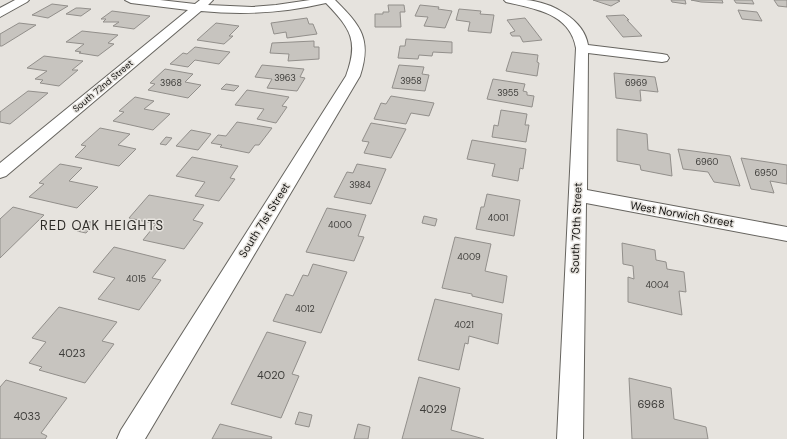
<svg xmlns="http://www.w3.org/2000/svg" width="787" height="439" font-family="'DM Sans',sans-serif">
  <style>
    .building { fill: #c7c4bf; stroke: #928f8b }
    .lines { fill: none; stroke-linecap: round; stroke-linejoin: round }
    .street-casing { stroke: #66645f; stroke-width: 2 }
    .street { fill: #fff; fill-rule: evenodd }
    .labels { text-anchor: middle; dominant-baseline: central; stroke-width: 3; stroke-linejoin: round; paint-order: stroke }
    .number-label { font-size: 9px; fill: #3e3d3a }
    .far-street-label { font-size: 9px; fill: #11100e; stroke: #e6e3de }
    .street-label { font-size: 11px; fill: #11100e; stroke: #e6e3de }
    .near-number-label { font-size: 11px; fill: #3e3d3a }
    .quarter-label { font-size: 13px; letter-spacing: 1px; fill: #2d2b27; stroke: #e6e3de }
  </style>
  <rect width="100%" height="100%" fill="#e6e3de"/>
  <path class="building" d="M593 0H617L620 1 611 6Z
    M671 0H685L686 4 672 2Z
    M691 0H722L723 3 701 2Z
    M734 0H752L754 4 736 3Z
    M774 0H787V7L778 6Z
    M52 4 68 6 48 18 32 15Z
    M388 5H404L405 12H400L401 27H375V14H383V12H389Z
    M420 5 439 7 438 9 452 11 445 28 424 26 428 17 415 16Z
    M76 8H80L91 9 81 16 66 14Z
    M459 9 481 11 480 14 494 15 491 33 468 31 470 22 456 20Z
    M738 10 757 12 762 21 742 19Z
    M112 11 150 16 134 29 113 26 119 22H103L106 19H101Z
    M624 15 629 20H627L642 36 623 37 606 16Z
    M307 18 309 24H313L317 34 287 38 286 32 274 34 271 23Z
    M525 18 542 40 523 42 520 36H512L510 33 515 31 507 20Z
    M19 23 36 25 2 46H0V34Z
    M216 23 239 26 229 36H233L224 44 197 40Z
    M82 31 118 35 108 43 114 44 98 56 79 53 81 52 75 51 84 44 66 42Z
    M406 39 452 42V53L433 52 432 56 419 55 418 59 398 58 400 46H405Z
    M314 41V47H319V59L288 61 289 54 270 53 272 43Z
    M195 47 230 52 219 64 195 60 188 67 170 64 183 53 187 54Z
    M512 52 538 55 537 62 539 63 537 76 506 71Z
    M44 56 83 61 72 70H78L59 86 40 83 43 80 35 79 47 71 27 68Z
    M262 65 304 69 300 77 305 78 297 91 267 88 272 79 255 77Z
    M399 65 424 67 422 74 429 75 425 91 392 88Z
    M165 69 193 74 185 82 201 85 188 98 148 90 155 84 150 83Z
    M614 73 655 77 658 92 640 90 641 101 616 98Z
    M493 79 525 84 523 91 527 92V95L534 96 532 107 487 99Z
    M226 84 239 86 234 91 221 89Z
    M247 90 289 97 282 106 287 107 276 123 257 119 264 109 235 105Z
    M28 91 48 93 10 124 0 122V112Z
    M391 96 434 103 429 116 411 113 406 124 374 119 381 103 386 104Z
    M135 97 154 101 144 109 170 114 153 130 113 121 124 112 119 111Z
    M501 110 527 114 525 125H529L526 142 492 137 494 125 498 126Z
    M237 122 272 128 259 145H255L249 153 220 147 222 145 211 143 218 135 226 136Z
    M371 123 406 129 391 158 364 153 369 142 362 141Z
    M100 128 130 134 118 145 136 149 119 166 75 157 86 146 81 145Z
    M617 129 647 134 648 150 670 154 672 176 641 170 640 165 617 161Z
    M191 130 211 134 198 150 176 146Z
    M166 137 172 138 166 145 160 144Z
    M472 140 526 149 523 169 520 168 518 181 492 176 495 164 467 159Z
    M678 149 730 156 740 186 714 182 708 172 683 169Z
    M192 157 238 166 230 178 235 179 219 201 195 196 205 182 176 176Z
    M741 158 787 165V184L770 181 774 193 751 189Z
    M60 164 82 168 69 181 98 187 77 208 29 197 44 184 39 183Z
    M357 164 386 169 371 204 334 197 347 172 353 173Z
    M487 194 520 200 514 236 476 229 481 207H484Z
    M149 195 204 205 193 220 203 223 184 249 143 240 156 224 129 218Z
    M13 207 44 215 0 258V219Z
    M327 208 366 215 358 236 364 237 354 261 306 252Z
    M424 216 437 219 435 226 422 223Z
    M86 221 95 223 86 233 77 231Z
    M455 237 491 244 485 271 507 276 503 303 472 296V294L442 288Z
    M622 243 655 250 656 260 666 262 667 269 684 272 686 292 679 291 682 315 628 302V277L634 279 633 266 623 264Z
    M114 247 166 260 152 278 161 280 139 310 98 299 115 278 93 272Z
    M313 264 347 272 321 333 273 321 286 294 293 296 303 275 308 276Z
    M435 299 502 314 498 344 469 336 468 344 465 343 459 370 418 360Z
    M59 307 117 322 102 341 114 344 85 383 39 370 42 367 29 363 46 342 32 338Z
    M267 332 306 342 292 374 299 376 281 418 231 404Z
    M419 377 460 388 451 430 484 439H402Z
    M629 378 671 388 674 419 706 427 708 439H632Z
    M6 380 67 398 41 433 47 436 45 439H0V387Z
    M299 412 312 415 309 427 295 424Z
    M220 424 272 437 271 439H212Z
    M358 424 370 427 368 439H354Z"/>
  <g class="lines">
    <defs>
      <path id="street" d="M15 0H29L27 2 0 17V8Z
        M125 0H160L195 4 200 0H213L208 5 252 7 276 5 310 0H335C361 26 372 39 360 76L145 439H117L121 430 346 76C359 41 351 29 326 3 284 13 243 15 201 11L6 176 0 178V163L188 10 131 3Z
        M504 0C512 0 519 0 526 0 551 2 584 19 588 45L662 54 667 55 669 58 667 61 662 62 588 53 587 190 787 227V241L586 203 583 439H557L576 48C570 13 535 9 506 2Z"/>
    </defs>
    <use href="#street" class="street-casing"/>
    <use href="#street" class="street"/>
  </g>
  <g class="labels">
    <g class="number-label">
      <text x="285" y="78">3963</text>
      <text x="411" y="81">3958</text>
      <text x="171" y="83">3968</text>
      <text x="636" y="83">6969</text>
      <text x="508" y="93">3955</text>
      <text x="707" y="162">6960</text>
      <text x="766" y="173">6950</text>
      <text x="360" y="185">3984</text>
      <text x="498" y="218">4001</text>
      <text x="340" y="225">4000</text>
      <text x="469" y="257">4009</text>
      <text x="136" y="279">4015</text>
      <text x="657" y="285">4004</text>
      <text x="305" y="309">4012</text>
      <text x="464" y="325">4021</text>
    </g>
    <g class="far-street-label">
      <text transform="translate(103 86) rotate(-40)">South 72nd Street</text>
    </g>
    <g class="street-label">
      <text transform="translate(682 214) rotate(10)">West Norwich Street</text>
      <text transform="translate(264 220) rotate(-58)">South 71st Street</text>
      <text transform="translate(576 228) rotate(-88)">South 70th Street</text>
    </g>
    <g class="near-number-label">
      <text x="72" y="353">4023</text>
      <text x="271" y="375">4020</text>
      <text x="651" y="404">6968</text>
      <text x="433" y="409">4029</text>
      <text x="27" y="416">4033</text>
    </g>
    <g class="quarter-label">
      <text x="102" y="225">RED OAK HEIGHTS</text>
    </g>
  </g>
</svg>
